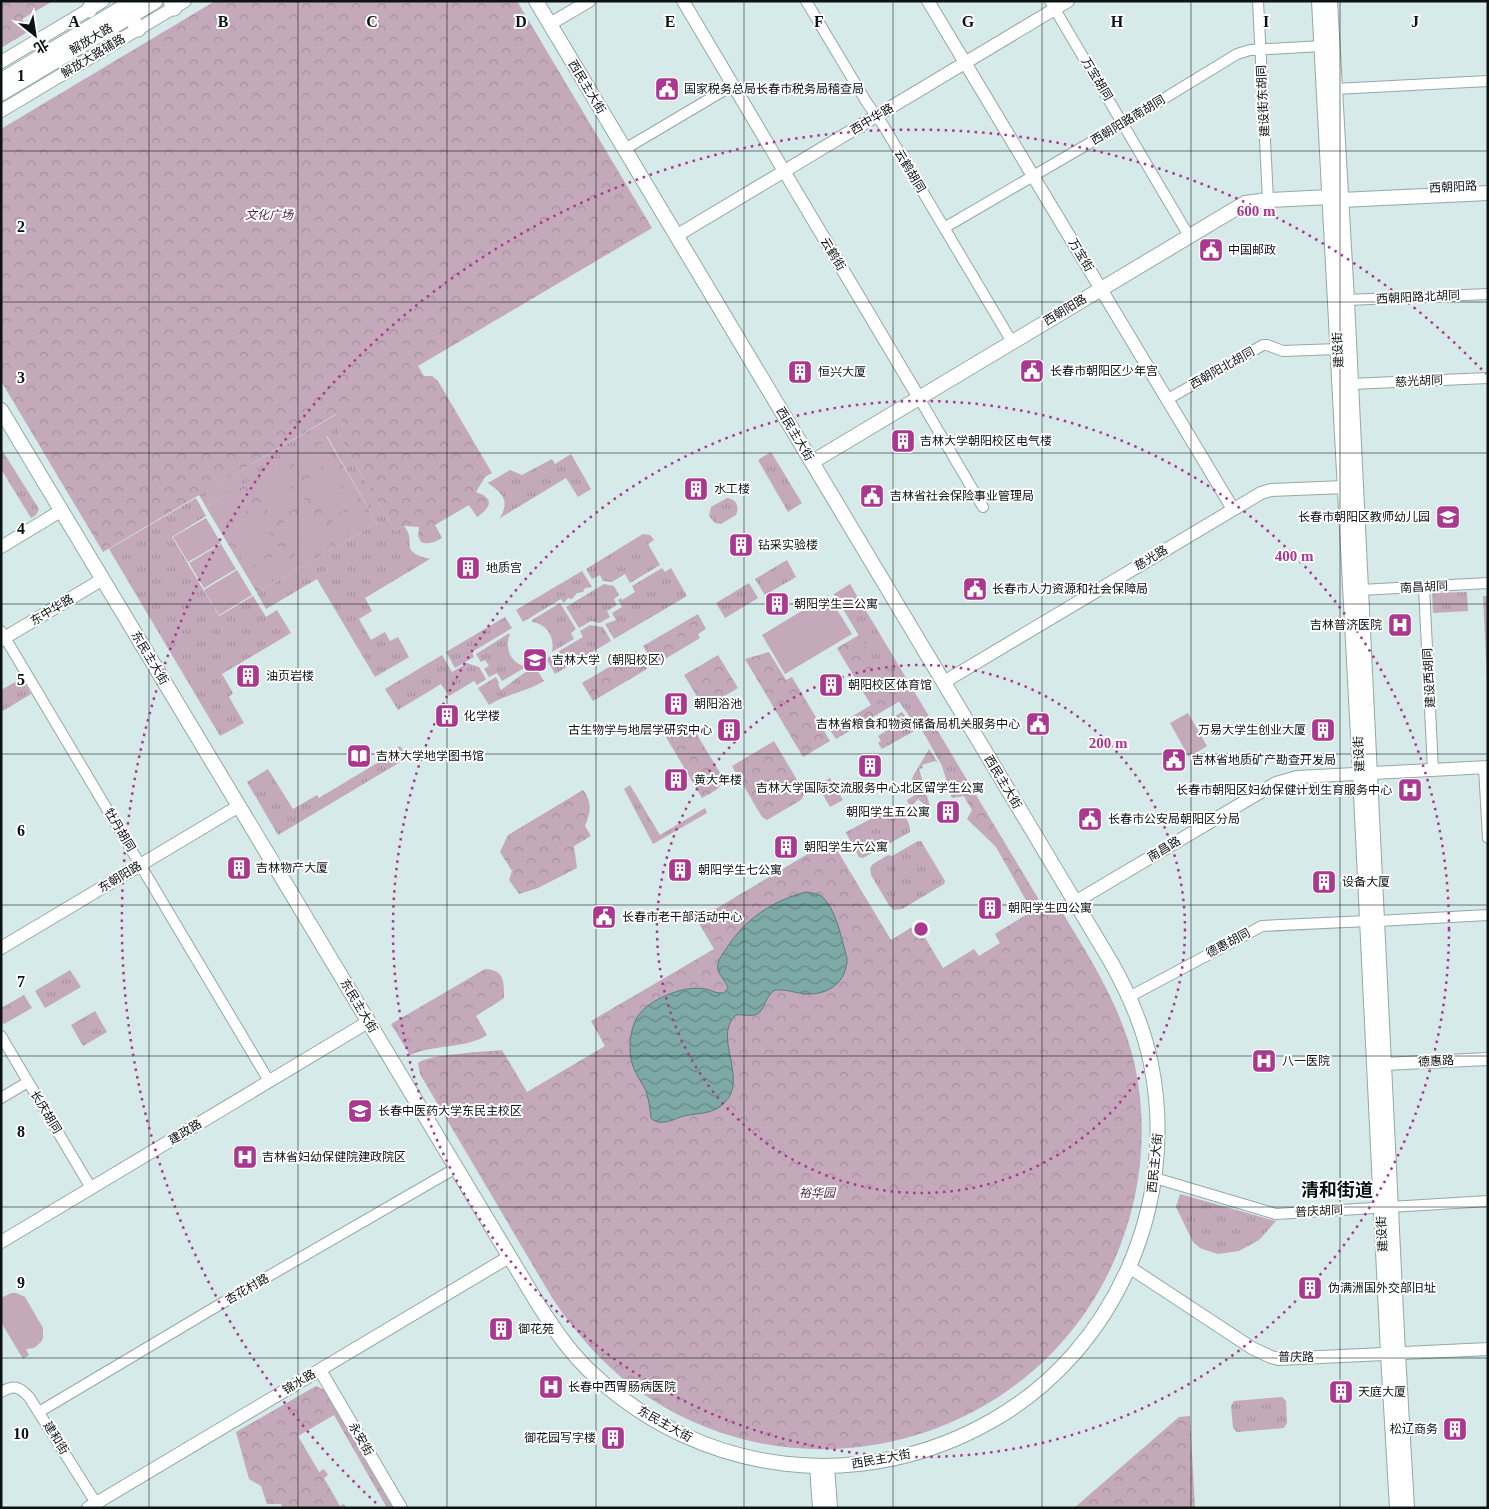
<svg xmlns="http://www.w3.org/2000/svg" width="1489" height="1509" font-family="'Times New Roman','Noto Sans SC',serif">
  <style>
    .grass { fill: url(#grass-tufts) }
    .forest { fill: url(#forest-crowns) }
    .garden { fill: #c3a9ba }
    .water { fill: url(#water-waves); stroke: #5b7c7b }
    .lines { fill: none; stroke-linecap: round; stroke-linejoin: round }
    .minor-casing { stroke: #94a8a7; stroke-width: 12 }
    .tertiary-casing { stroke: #94a8a7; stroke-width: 14 }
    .secondary-casing { stroke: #94a8a7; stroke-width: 16 }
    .primary-casing { stroke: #94a8a7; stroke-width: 17 }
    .minor { stroke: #fff; stroke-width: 10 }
    .tertiary { stroke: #fff; stroke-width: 12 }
    .secondary { stroke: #fff; stroke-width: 14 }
    .primary { stroke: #fff; stroke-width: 15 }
    .grid { fill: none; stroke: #0c1413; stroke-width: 1; stroke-opacity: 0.55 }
    .ring { fill: none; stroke: #aa3790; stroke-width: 2.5; stroke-dasharray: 2.5 5 }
    .labels { text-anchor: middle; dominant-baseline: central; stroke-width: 4; stroke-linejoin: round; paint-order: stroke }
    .street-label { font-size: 12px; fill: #0c1413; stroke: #fff }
    .poi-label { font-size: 12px; fill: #0c1413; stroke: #fff; text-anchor: start }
    .park-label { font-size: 12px; font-style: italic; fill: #532847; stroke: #fff }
    .district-label { font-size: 18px; font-weight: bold; fill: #0c1413; stroke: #fff }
    .grid-label { font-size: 16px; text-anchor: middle; font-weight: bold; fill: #0c1413; stroke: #fff; stroke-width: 4; stroke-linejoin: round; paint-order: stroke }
    .centre { fill: #aa3790; stroke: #fff; stroke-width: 2.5 }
    .ring-label { font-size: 15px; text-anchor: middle; font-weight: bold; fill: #aa3790; stroke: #fff; stroke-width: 4; stroke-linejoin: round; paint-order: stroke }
  </style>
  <defs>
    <pattern id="grass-tufts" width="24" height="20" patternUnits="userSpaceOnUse" patternTransform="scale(1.25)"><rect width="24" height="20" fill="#c3a9ba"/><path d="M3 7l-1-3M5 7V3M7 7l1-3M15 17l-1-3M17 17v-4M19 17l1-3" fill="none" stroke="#a6919f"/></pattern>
    <pattern id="forest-crowns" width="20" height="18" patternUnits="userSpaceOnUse" patternTransform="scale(1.25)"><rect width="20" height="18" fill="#c3a9ba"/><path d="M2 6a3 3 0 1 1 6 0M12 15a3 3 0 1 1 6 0" fill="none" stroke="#a6919f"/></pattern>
    <pattern id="water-waves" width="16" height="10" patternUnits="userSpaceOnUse" patternTransform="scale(1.25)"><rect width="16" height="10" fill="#7da9a7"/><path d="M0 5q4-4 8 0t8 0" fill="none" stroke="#658887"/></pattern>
  </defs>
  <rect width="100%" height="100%" fill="#d5eae9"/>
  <path class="grass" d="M337 414 343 424 339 433 340 438 395 531 404 526C418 543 397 551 430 559L365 598 372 611 359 619 371 640 385 632 390 641 398 637 409 657 375 677 317 579 266 609 257 593 377 523 327 436 206 507 199 495Z
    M1 450H2L39 509 36 515 31 518 1 469Z
    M771 452 802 503 788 512 758 460Z
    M571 454 591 489 578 497 566 478 500 518C510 500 503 494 488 483L510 470 522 475 552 459 555 464Z
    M196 498 206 516 172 537 219 616 253 596 266 617 277 610 291 633 222 674 233 693 229 697 244 723 220 736 109 549Z
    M727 498C736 499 740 506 736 515L721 524 715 523 709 516 711 507Z
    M643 534 650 535 654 540 648 544 660 565 630 583 625 574 612 582 603 581 600 575 592 579 586 569Z
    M787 560 796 577 765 595 755 579Z
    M662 568 665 572 671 568 687 596 614 639 605 624 616 620 612 613 622 607 618 600 621 598 622 600 635 592 632 586Z
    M582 571 592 587 585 588 583 592 577 593 572 599 568 598 564 603 561 599 523 622 516 610Z
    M749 583 758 598 725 618 716 603Z
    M604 584 614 586 619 595 614 599 617 605 607 611 610 617 600 623 591 621 579 628 566 607Z
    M850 584 976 795 966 800 964 796 952 798 942 766 926 737 915 721 910 717 895 696 834 594Z
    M1467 592 1468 611 1433 613 1432 593Z
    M560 603 576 629 571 633 574 639 552 652C555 637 547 624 532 622V620Z
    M505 617 512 628 472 652 474 657 455 668 446 652Z
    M590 625 603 627 611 641 555 674 547 660 549 657 583 637 580 631Z
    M508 634H510C504 649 511 663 526 667L502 681 497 673 489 677 484 669 489 666 485 660 481 662 476 654Z
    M442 655 452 672 467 663 479 667 486 679 477 685 474 681 449 696 441 684 398 710 385 689Z
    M531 668 535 667 544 681C526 692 506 694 489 705L478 688 496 677 499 683 498 684 501 690Z
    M22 678 31 694 1 712V690Z
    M902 712 916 730 882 749 878 743 881 741 878 736 896 725 892 718Z
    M400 746 407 758 278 835 247 782 268 769 293 809 317 795 319 798 382 760 381 758Z
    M929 749 938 763 935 761 922 765 923 768 919 769 930 806 928 808 918 799 913 805 914 807 911 810 907 800 918 793 912 778Z
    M630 785 660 835 705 808 707 813 653 844 624 789Z
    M895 806C902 811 911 822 910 832L863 858 859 857 846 833V832Z
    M918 841H921L945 881 944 884 902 909 894 910 890 907 871 875 870 868 873 864 888 855 892 856Z
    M70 970 81 987 45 1008 35 991Z
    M24 995 32 1008 4 1024 1 1021V1008Z
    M95 1011 107 1032 83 1046 71 1025Z
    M1180 1194 1276 1221 1259 1240 1239 1251 1218 1254 1208 1251 1200 1248 1193 1242 1176 1207Z
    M1282 1397 1286 1401 1287 1423 1284 1428 1237 1432 1233 1428 1231 1406 1234 1401Z"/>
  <path class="forest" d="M1 1H53L22 19 29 31 1 48Z
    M215 1H517L652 228 418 366 424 376H432L438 381 492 473 485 477 476 492C494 498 492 507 477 517L469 505 435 525 442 538C435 542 428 545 421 542L418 536 419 527 404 526 395 531 340 438 339 431 343 424 336 414 103 552 1 381V129Z
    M326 436 377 523 257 593 206 507Z
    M698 614 706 629 698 634 700 638 655 665 643 646Z
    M859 635 895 696 900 701 836 739 830 730 871 705 837 648Z
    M636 651 647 669 593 701 582 683Z
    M769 652 786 680 792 677 830 741 803 757 745 659Z
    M718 655 738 688 704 708 684 675Z
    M682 727 691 728 696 733 722 776C724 789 712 792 702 798L666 737Z
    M774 741 803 790 804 795 801 800 767 820 762 817 732 766Z
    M830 778 843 800 830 807 819 788 818 785Z
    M583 790C592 801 591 813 585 826L591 836 574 846 577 868 538 888 519 894 509 880 512 871 500 852 508 835Z
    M976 795 1047 913 1059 907C1090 958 1122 1007 1135 1066 1149 1131 1141 1200 1114 1261 1036 1438 814 1504 651 1399 610 1373 578 1337 551 1296L420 1074 418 1063C428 1054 486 1052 502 1050L527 1092 605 1046 591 1021 714 949 697 920 831 840 891 940 917 924 943 968 974 949 979 956 1000 943 995 934 1032 911 996 847 967 819 972 810 966 800Z
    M485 969C505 970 504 982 504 998L476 1016 487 1035C465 1049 435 1044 410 1055L391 1024Z
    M316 1386 324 1390 393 1508H387L334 1415 298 1436 319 1472 324 1469 328 1475 324 1478 340 1506 344 1504 346 1508H282L281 1504H267L261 1486 249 1479 236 1432Z
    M1190 1416 1195 1508H1074L1179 1417Z"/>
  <path class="garden" d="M324 442 334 459 302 478 292 461Z
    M336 462 346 479 314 498 304 481Z
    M284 466 294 482 262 501 252 484Z
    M349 484 359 501 327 520 317 503Z
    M296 486 306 502 274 521 264 504Z
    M244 489 254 506 222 525 212 508Z
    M361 504 371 521 339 540 329 523Z
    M309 508 319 524 287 543 277 527Z
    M256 509 266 526 234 545 224 528Z
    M206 518 221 543 188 562 173 537Z
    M321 528 331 544 299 563 289 546Z
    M269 531 279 548 247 567 237 550Z
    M221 544 236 569 204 588 189 563Z
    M281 551 291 568 259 587 249 570Z
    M237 570 252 595 219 615 204 590Z
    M828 595 852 634 785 674 762 635Z
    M1483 596H1488V680H1487Z
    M1188 713 1207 746 1189 757 1170 723Z
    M11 1293H16L25 1297 43 1328V1338L41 1342 34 1348 26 1349 29 1355 23 1359 1 1322V1298Z"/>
  <path class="water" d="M806 892C811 893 817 893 821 896 836 907 842 941 847 958 847 982 829 995 806 994 795 993 786 989 775 990 765 996 765 1010 757 1014 751 1017 742 1014 736 1015 710 1038 755 1085 718 1108 706 1115 692 1113 680 1117 671 1121 658 1126 651 1118 650 1109 649 1100 646 1091 643 1084 638 1078 635 1071 626 1053 629 1021 645 1008 659 996 687 985 706 989 711 990 715 993 720 993 725 993 726 991 728 987 725 981 720 976 718 970 716 962 722 955 726 949 745 919 772 901 806 892Z"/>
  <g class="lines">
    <defs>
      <path id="minor" d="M806 1 867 103 883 125 1012 342
        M1050 1 1189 236
        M1258 1 1268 200
        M1335 89 1488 81
        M625 149 733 85
        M944 228 1124 123 1237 54 1250 50 1322 46
        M1347 300 1488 294
        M1350 384 1488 378
        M919 398 983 507
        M1168 399 1263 345H1267L1283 351 1338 349
        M1424 587 1433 770
        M1361 590 1488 583
        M1 631 269 1081
        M1484 768 1488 838
        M1378 921 1488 915
        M1129 997 1262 926 1367 921
        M1 1036 91 1188
        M1 1098 28 1082
        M1155 1178 1276 1214 1488 1201
        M1 1392C14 1385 19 1386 29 1397L96 1503
        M39 1412 229 1299 456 1168"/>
      <path id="tertiary" d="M683 1 919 398
        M928 1 1233 509
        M550 24 589 1
        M1 62 103 1
        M1 111 185 1
        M676 236 1068 1
        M1 547 62 510
        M1 640 103 579
        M944 682 1261 493 1271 490 1345 487
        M1075 902 1276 783 1297 777 1488 767
        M1 948 239 806
        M1384 1064 1488 1059
        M1 1242 368 1022
        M1129 1267 1252 1348 1271 1357 1279 1359 1488 1349
        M320 1370 401 1508
        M88 1508 509 1257"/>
      <path id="secondary" d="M1319 1 1360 774 1388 1354 1397 1508
        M1330 1 1347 300 1398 1354 1407 1508
        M1 410 538 1304C554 1329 571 1354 593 1374 703 1477 863 1495 993 1420 1116 1350 1179 1202 1151 1064 1144 1028 1129 994 1111 962L536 1
        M812 462 1245 203 1268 200 1330 197 1341 200 1488 193
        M817 1466 820 1508
        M827 1466 830 1508"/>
      <path id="primary" d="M171 1 174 8
        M126 9 138 29
        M89 10 94 1
        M1 81 134 1
        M1 93 155 1"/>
    </defs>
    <use href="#minor" class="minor-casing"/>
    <use href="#tertiary" class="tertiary-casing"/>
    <use href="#secondary" class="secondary-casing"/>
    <use href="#primary" class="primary-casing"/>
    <use href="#minor" class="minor"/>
    <use href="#tertiary" class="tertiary"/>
    <use href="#secondary" class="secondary"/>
    <use href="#primary" class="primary"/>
  </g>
  <path class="grid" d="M149 1V1508M298 1V1508M447 1V1508M596 1V1508M744 1V1508M893 1V1508M1042 1V1508M1191 1V1508M1340 1V1508M1 151H1488M1 302H1488M1 453H1488M1 604H1488M1 754H1488M1 905H1488M1 1056H1488M1 1207H1488M1 1358H1488"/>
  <g class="ring">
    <circle cx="921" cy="929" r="264"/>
    <circle cx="921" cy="929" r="528"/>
    <path d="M376 1503A792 792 0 1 1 1486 374"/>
  </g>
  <defs>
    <symbol id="civic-square" viewBox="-11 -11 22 22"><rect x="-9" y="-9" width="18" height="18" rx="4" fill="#aa3790" stroke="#fff"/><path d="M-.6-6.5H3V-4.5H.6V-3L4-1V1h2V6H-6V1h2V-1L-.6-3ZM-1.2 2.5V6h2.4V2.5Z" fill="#fff"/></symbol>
    <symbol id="building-square" viewBox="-11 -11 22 22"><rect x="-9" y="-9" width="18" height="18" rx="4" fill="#aa3790" stroke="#fff"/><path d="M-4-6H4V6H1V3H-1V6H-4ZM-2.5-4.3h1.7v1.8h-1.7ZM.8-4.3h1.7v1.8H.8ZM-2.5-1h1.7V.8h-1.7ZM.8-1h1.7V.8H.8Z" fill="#fff"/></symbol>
    <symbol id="school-square" viewBox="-11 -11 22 22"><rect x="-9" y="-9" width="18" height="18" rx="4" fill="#aa3790" stroke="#fff"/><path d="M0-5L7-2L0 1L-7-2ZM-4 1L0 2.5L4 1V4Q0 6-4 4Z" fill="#fff"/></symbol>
    <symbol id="hospital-square" viewBox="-11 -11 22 22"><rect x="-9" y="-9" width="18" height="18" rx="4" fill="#aa3790" stroke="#fff"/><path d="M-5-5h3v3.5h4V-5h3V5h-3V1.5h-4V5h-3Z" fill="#fff"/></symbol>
    <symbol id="university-square" viewBox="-11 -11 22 22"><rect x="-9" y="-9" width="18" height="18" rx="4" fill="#aa3790" stroke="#fff"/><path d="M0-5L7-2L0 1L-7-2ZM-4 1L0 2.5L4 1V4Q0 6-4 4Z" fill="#fff"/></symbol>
    <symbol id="library-square" viewBox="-11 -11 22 22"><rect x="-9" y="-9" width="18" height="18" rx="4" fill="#aa3790" stroke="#fff"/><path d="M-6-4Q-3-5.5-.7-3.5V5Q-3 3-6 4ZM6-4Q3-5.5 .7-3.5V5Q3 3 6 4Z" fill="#fff"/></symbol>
  </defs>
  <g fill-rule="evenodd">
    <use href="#civic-square" x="653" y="75" width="28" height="28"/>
    <use href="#civic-square" x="1197" y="236" width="28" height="28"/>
    <use href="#civic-square" x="1018" y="357" width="28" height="28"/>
    <use href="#building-square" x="786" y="358" width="28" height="28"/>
    <use href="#building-square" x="889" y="427" width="28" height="28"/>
    <use href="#building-square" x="682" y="475" width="28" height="28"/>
    <use href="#civic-square" x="858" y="482" width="28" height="28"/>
    <use href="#school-square" x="1434" y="503" width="28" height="28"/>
    <use href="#building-square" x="727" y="531" width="28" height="28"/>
    <use href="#building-square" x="454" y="554" width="28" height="28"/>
    <use href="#civic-square" x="961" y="575" width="28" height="28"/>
    <use href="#building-square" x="763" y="590" width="28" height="28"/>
    <use href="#hospital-square" x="1386" y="611" width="28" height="28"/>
    <use href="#university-square" x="521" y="646" width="28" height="28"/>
    <use href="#building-square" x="234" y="662" width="28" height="28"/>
    <use href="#building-square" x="817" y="671" width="28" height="28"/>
    <use href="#building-square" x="662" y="690" width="28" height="28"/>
    <use href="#building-square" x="433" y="702" width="28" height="28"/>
    <use href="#civic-square" x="1024" y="710" width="28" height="28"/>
    <use href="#building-square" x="715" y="716" width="28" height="28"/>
    <use href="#building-square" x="1309" y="716" width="28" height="28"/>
    <use href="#library-square" x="345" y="742" width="28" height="28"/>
    <use href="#civic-square" x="1160" y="746" width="28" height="28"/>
    <use href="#building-square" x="856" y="752" width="28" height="28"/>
    <use href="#building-square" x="662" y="766" width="28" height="28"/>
    <use href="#hospital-square" x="1396" y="776" width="28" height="28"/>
    <use href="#building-square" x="934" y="798" width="28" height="28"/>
    <use href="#civic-square" x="1076" y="805" width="28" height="28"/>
    <use href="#building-square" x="772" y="833" width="28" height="28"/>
    <use href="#building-square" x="225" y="854" width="28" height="28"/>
    <use href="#building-square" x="666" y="856" width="28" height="28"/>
    <use href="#building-square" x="1310" y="868" width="28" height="28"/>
    <use href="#building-square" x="976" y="894" width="28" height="28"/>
    <use href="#civic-square" x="590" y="903" width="28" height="28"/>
    <use href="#hospital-square" x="1250" y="1047" width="28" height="28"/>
    <use href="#university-square" x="346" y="1097" width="28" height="28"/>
    <use href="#hospital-square" x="231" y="1143" width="28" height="28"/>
    <use href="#building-square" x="1296" y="1274" width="28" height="28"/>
    <use href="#building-square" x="487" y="1315" width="28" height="28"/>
    <use href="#hospital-square" x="537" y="1373" width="28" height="28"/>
    <use href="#building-square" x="1327" y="1378" width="28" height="28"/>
    <use href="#building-square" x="1441" y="1415" width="28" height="28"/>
    <use href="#building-square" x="599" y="1424" width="28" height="28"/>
  </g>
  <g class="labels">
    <g class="street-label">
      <text transform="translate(91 39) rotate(-31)">解放大路</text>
      <text transform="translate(93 56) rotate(-31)">解放大路辅路</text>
      <text transform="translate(1097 79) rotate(59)">万宝胡同</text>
      <text transform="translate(587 87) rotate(59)">西民主大街</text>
      <text transform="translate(1263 101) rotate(-93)">建设街东胡同</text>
      <text transform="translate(872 119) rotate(-31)">西中华路</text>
      <text transform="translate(1128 120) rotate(-31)">西朝阳路南胡同</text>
      <text transform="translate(910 171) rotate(59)">云鹤胡同</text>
      <text transform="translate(1453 187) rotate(-3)">西朝阳路</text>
      <text transform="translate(833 254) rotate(59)">云鹤街</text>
      <text transform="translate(1081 255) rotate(59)">万宝街</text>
      <text transform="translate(1418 297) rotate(-3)">西朝阳路北胡同</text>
      <text transform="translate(1065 310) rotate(-31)">西朝阳路</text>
      <text transform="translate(1338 350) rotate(-93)">建设街</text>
      <text transform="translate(1222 368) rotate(-29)">西朝阳北胡同</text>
      <text transform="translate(1419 381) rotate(-3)">慈光胡同</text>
      <text transform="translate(795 434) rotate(59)">西民主大街</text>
      <text transform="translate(1151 558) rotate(-31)">慈光路</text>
      <text transform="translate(1424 587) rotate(-3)">南昌胡同</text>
      <text transform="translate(52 610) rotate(-31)">东中华路</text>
      <text transform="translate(150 658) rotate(59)">东民主大街</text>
      <text transform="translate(1429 678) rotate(-93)">建设西胡同</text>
      <text transform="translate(1359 754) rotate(-93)">建设街</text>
      <text transform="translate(1003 782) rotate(59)">西民主大街</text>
      <text transform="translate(120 830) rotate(59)">牡丹胡同</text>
      <text transform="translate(1164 849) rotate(-31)">南昌路</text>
      <text transform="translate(120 877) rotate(-31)">东朝阳路</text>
      <text transform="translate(1228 943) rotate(-28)">德惠胡同</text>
      <text transform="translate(359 1006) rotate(59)">东民主大街</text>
      <text transform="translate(1436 1061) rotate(-3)">德惠路</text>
      <text transform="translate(46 1112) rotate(59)">长庆胡同</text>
      <text transform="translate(185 1132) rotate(-31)">建政路</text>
      <text transform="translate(1155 1163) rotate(-84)">西民主大街</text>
      <text transform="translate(1319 1211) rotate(-3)">普庆胡同</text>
      <text transform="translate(1382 1234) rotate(-93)">建设街</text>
      <text transform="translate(247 1289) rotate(-30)">杏花村路</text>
      <text transform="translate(1296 1357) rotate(1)">普庆路</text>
      <text transform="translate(299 1382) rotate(-31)">锦水路</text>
      <text transform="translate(665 1424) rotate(29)">东民主大街</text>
      <text transform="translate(56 1438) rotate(58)">建和街</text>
      <text transform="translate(361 1439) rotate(60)">永安街</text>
      <text transform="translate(881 1459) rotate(-10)">西民主大街</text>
    </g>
    <g class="poi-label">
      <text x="684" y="89">国家税务总局长春市税务局稽查局</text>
      <text x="1228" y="250">中国邮政</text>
      <text x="1050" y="371">长春市朝阳区少年宫</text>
      <text x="818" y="372">恒兴大厦</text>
      <text x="920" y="441">吉林大学朝阳校区电气楼</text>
      <text x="714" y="489">水工楼</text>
      <text x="890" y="496">吉林省社会保险事业管理局</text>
      <text x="1430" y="517" text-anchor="end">长春市朝阳区教师幼儿园</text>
      <text x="758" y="545">钻采实验楼</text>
      <text x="486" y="568">地质宫</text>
      <text x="992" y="589">长春市人力资源和社会保障局</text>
      <text x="794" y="604">朝阳学生二公寓</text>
      <text x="1382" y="625" text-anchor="end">吉林普济医院</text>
      <text x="552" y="660">吉林大学（朝阳校区）</text>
      <text x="266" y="676">油页岩楼</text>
      <text x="848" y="685">朝阳校区体育馆</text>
      <text x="694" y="704">朝阳浴池</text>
      <text x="464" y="716">化学楼</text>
      <text x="1020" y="724" text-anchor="end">吉林省粮食和物资储备局机关服务中心</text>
      <text x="712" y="730" text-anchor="end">古生物学与地层学研究中心</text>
      <text x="1306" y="730" text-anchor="end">万易大学生创业大厦</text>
      <text x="376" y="756">吉林大学地学图书馆</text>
      <text x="1192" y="760">吉林省地质矿产勘查开发局</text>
      <text x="694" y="780">黄大年楼</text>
      <text x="870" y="788" text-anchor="middle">吉林大学国际交流服务中心北区留学生公寓</text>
      <text x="1392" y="790" text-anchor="end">长春市朝阳区妇幼保健计划生育服务中心</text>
      <text x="930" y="812" text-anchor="end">朝阳学生五公寓</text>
      <text x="1108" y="819">长春市公安局朝阳区分局</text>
      <text x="804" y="847">朝阳学生六公寓</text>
      <text x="256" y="868">吉林物产大厦</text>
      <text x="698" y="870">朝阳学生七公寓</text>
      <text x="1342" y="882">设备大厦</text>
      <text x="1008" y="908">朝阳学生四公寓</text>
      <text x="622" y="917">长春市老干部活动中心</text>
      <text x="1282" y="1061">八一医院</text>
      <text x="378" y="1111">长春中医药大学东民主校区</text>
      <text x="262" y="1157">吉林省妇幼保健院建政院区</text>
      <text x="1328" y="1288">伪满洲国外交部旧址</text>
      <text x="518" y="1329">御花苑</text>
      <text x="568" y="1387">长春中西胃肠病医院</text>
      <text x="1358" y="1392">天庭大厦</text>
      <text x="1438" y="1429" text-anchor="end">松辽商务</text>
      <text x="596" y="1438" text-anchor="end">御花园写字楼</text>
    </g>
    <g class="park-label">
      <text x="269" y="215">文化广场</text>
      <text x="817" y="1193">裕华园</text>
    </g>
    <g class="district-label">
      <text x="1337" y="1190">清和街道</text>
    </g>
  </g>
  <g class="grid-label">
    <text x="74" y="27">A</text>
    <text x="223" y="27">B</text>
    <text x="372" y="27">C</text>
    <text x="521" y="27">D</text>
    <text x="670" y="27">E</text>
    <text x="819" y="27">F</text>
    <text x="968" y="27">G</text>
    <text x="1117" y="27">H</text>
    <text x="1266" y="27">I</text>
    <text x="1415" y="27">J</text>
    <text x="21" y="81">1</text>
    <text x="21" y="232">2</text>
    <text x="21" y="383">3</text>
    <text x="21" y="534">4</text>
    <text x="21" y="685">5</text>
    <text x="21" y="836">6</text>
    <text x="21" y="987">7</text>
    <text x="21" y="1137">8</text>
    <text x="21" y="1288">9</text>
    <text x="21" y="1439">10</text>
  </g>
  <circle cx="921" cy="929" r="8" class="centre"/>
  <g class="ring-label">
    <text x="1256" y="216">600 m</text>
    <text x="1294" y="561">400 m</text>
    <text x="1108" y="748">200 m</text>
  </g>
  <rect width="1489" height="1509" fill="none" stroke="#0c1413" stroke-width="5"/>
  <g transform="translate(35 35) rotate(150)" stroke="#ffffff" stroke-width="4" paint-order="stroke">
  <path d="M0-4L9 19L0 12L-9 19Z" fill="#0c1413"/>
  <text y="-8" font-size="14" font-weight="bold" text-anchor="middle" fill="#0c1413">北</text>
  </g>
</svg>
